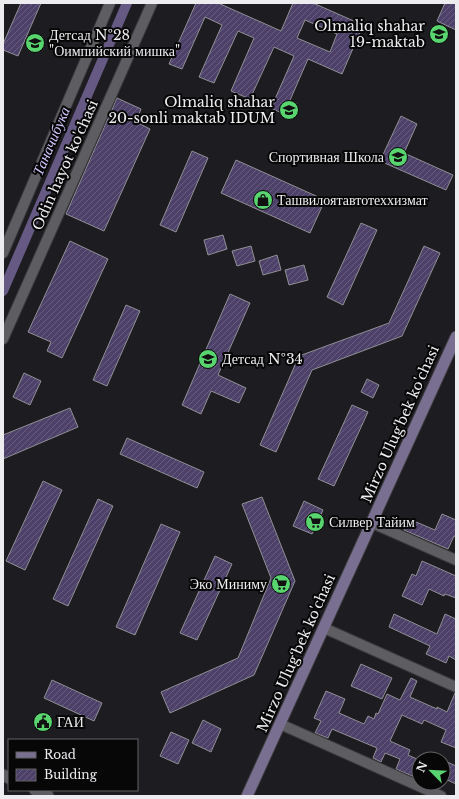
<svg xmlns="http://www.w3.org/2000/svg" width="459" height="799" font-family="'Libre Baskerville',serif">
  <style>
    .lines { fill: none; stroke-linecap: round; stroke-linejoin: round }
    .canal { stroke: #665a84; stroke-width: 10 }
    .building { fill: url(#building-hatch); stroke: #908f94; fill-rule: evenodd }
    .minor-casing { stroke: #3a393c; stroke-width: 12 }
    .tertiary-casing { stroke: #3a393c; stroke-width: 13 }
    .secondary-casing { stroke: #3a393c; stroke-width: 13 }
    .minor { stroke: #5e5d62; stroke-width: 10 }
    .tertiary { stroke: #5e5d62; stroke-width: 11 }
    .secondary { stroke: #796f90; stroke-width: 11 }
    .labels { text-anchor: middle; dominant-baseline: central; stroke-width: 4; stroke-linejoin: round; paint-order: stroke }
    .poi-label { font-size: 14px; fill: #edecef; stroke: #070708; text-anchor: start }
    .street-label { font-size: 14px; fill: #edecef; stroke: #070708 }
    .water-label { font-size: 15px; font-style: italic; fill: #d3c5fc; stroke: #070708 }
  </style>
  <defs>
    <pattern id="building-hatch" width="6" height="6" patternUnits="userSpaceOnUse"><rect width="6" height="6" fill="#4d4169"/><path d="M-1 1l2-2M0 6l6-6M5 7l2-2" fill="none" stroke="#675d7f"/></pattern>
  </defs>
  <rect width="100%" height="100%" fill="#1d1c20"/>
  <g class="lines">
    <path class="canal" d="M3 291 127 3"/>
  </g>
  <path class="building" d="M21 3H41L18 56 3 50V44Z
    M196 3H218L281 31 293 3H313L363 25 342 74 308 59 284 114 271 108 294 56 274 47 250 99 231 91 254 38 238 31 214 83 199 77 222 25 205 17 182 69 169 64ZM305 20 337 34 330 52 297 38Z
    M445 3H456V30L437 21Z
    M117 98 141 109 136 122 150 129 104 231 66 214Z
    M401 116 417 124 404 153 453 175 446 190 380 161Z
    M192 151 208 158 176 232 160 225Z
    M236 160 325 200 310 233 221 193Z
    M361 223 377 230 343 305 327 297Z
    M223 235 227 249 208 255 204 240Z
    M70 241 108 259 62 358 47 351 51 342 28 332Z
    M251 246 255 261 237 266 232 251Z
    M424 246 440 253 402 336 312 370 276 452 260 445 299 356 389 323Z
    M277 255 281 270 263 275 259 261Z
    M304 265 308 280 289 285 285 270Z
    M230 294 250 303 218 375 246 388 239 403 211 391 201 414 182 405Z
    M126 305 140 311 107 386 93 380Z
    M24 373 41 381 30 405 13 397Z
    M367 379 379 385 373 398 361 392Z
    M352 405 368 412 334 486 318 479Z
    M70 408 78 427 3 459V435Z
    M127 438 204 472 197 488 120 454Z
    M43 481 62 490 25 570 6 561Z
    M262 497 295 581 254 675 170 713 161 692 238 658 271 578 242 504Z
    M98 499 113 506 68 606 53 599Z
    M304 501 323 510 312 534 293 526Z
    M442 514 456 520V537L454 536 448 549 404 530 409 519 435 530Z
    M161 524 180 532 135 635 116 627Z
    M215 556 232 564 197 640 180 633Z
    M422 561 456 576V598L445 594 444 596 429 589 422 605 402 596 412 574 416 576Z
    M394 614 437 634 445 614 456 619V660L449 656 446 663 426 654 430 646 389 627Z
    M361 664 392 678 382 699 351 686Z
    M411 678 417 681 410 697 437 709V707L447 712 455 693H456V748L441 742 446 730 424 720 422 724 402 715 390 741 410 750 408 755 419 760V779L396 769 400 759 385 753 381 762 373 758 377 748 332 729 328 738 315 733 321 721 314 718 326 691 345 699 339 713 364 724 368 716 374 719 376 713 378 714 387 694 400 700Z
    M52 680 102 703 94 721 44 698Z
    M203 720 221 729 211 752 192 743Z
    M171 732 189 740 178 764 160 756Z
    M443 760 456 766V784L443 778Z"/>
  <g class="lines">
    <defs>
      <path id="minor" d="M3 253 110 3
        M3 339 122 71 152 3
        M372 523 456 560
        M324 628 456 687
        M280 724 441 796"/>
      <path id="tertiary" d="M3 775 9 778
        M35 790 48 796"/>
      <path id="secondary" d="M247 796 456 337"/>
    </defs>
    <use href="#minor" class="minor-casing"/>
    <use href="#tertiary" class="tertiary-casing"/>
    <use href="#secondary" class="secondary-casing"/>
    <use href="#minor" class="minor"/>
    <use href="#tertiary" class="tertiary"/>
    <use href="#secondary" class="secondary"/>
  </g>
  <defs>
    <symbol id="school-disc" viewBox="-11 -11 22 22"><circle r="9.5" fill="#59d56f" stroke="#070708"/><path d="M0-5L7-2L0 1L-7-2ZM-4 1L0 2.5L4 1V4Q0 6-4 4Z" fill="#111"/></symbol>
    <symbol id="shop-disc" viewBox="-11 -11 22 22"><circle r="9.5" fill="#59d56f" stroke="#070708"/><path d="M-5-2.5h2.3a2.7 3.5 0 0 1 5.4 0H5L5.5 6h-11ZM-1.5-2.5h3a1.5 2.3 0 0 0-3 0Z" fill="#111"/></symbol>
    <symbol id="supermarket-disc" viewBox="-11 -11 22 22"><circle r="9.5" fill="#59d56f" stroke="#070708"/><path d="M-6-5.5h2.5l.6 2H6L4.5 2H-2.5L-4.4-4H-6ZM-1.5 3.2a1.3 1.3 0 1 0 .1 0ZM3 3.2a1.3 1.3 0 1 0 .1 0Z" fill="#111"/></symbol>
    <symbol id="civic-disc" viewBox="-11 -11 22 22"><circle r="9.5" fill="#59d56f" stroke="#070708"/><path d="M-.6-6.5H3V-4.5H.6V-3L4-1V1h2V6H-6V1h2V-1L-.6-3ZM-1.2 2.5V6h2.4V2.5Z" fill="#111"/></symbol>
  </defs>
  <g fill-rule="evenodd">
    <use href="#school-disc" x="428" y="23" width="22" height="22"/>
    <use href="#school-disc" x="24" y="32" width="22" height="22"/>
    <use href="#school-disc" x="278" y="99" width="22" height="22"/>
    <use href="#school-disc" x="387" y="146" width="22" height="22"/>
    <use href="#shop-disc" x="252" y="189" width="22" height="22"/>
    <use href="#school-disc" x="197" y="348" width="22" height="22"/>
    <use href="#supermarket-disc" x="304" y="511" width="22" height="22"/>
    <use href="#supermarket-disc" x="270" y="573" width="22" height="22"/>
    <use href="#civic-disc" x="32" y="711" width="22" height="22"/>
  </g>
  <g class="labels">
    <g class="poi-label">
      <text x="425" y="26" text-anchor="end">Olmaliq shahar<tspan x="425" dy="16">19-maktab</tspan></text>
      <text x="49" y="35">Детсад №28<tspan x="49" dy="16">"Оимпийский мишка"</tspan></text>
      <text x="275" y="102" text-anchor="end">Olmaliq shahar<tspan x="275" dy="16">20-sonli maktab IDUM</tspan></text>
      <text x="384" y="157" text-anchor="end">Спортивная Школа</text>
      <text x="277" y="200">Ташвилоятавтотеххизмат</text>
      <text x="222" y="359">Детсад №34</text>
      <text x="329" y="522">Силвер Тайим</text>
      <text x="267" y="584" text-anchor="end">Эко Миниму</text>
      <text x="57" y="722">ГАИ</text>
    </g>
    <g class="street-label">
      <text transform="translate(65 165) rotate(-66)">Odin hayot ko'chasi</text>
      <text transform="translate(400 424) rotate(-66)">Mirzo Ulug'bek ko'chasi</text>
      <text transform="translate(296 653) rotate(-66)">Mirzo Ulug‘bek ko'chasi</text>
    </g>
    <g class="water-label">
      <text transform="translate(51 141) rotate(-67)">Таначибука</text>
    </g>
  </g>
  <rect width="459" height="799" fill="none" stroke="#edecef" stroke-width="8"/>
  <rect x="8" y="739" width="130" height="52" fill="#070708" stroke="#636364"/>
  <rect x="16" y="752" width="20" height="6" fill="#796f90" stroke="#636364"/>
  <text x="44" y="759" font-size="12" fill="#edecef">Road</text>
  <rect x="16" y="769" width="20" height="12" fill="url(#building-hatch)" stroke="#636364"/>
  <text x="44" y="779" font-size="12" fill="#edecef">Building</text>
  <g transform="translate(431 771) rotate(294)"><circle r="19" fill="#070708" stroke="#636364"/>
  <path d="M0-3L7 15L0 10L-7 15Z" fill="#59d56f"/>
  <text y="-6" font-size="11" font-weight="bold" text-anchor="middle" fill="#edecef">N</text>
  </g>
</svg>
